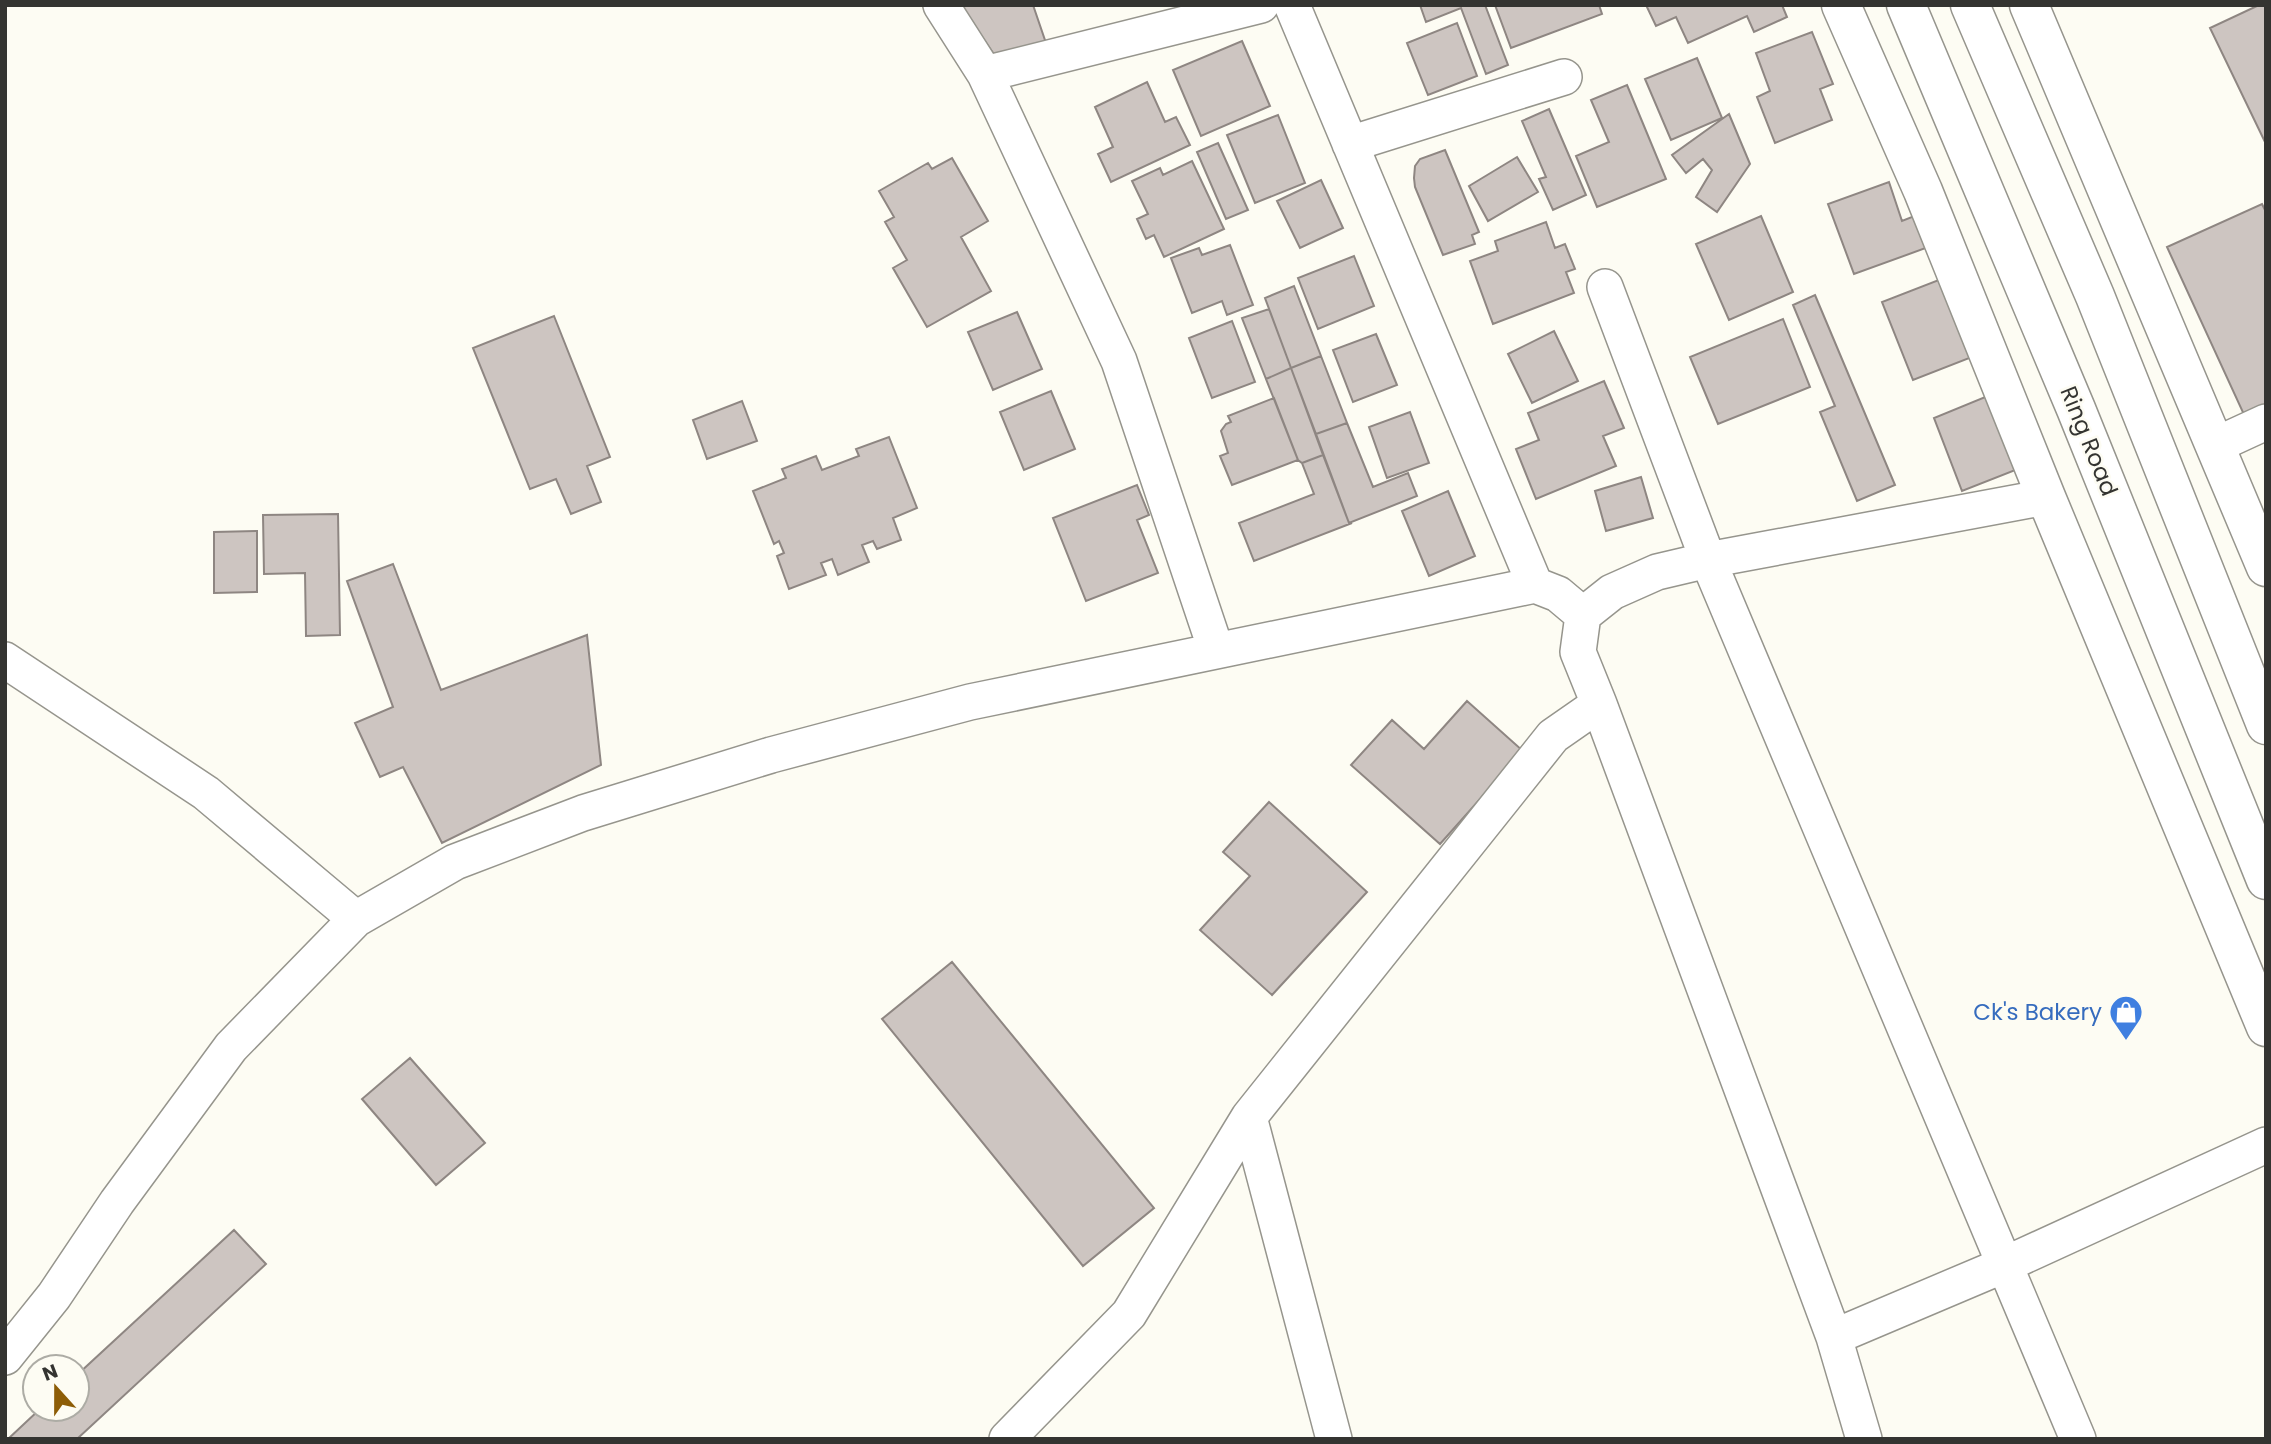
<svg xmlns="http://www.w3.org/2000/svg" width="2271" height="1444" font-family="Poppins,sans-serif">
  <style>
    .building { fill: #cdc5c1; stroke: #8e8682; stroke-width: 2 }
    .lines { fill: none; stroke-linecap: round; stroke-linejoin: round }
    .street-casing { stroke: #96958d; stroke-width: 38 }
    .primary-casing { stroke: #96958d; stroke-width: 41 }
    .highway-casing { stroke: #96958d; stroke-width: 41 }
    .street { stroke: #fff; stroke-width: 35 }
    .primary { stroke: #fff; stroke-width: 38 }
    .highway { stroke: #fff; stroke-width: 38 }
    .labels { text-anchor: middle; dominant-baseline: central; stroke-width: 5; stroke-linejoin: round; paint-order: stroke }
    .street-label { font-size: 23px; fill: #343431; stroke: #fdfcf3 }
    .shop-label { font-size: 23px; fill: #366cbe; stroke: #fdfcf3; text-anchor: end }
  </style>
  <rect width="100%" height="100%" fill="#fdfcf3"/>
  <path class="building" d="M960 5H1033L1048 49 1002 66Z
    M1420 5H1485L1508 65 1486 74 1461 8 1426 22Z
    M1495 5H1599L1602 14 1511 48Z
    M1646 5H1782L1787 17 1754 32 1747 16 1688 43 1676 17 1656 26Z
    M2259 5H2266L2265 142 2210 28Z
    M1457 23 1477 76 1428 95 1407 43Z
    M1812 32 1833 84 1820 89 1832 120 1775 143 1757 97 1770 91 1756 53Z
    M1242 41 1270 106 1201 136 1173 70Z
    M1697 58 1722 118 1671 140 1645 79Z
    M1147 82 1165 122 1176 117 1190 145 1111 182 1098 154 1113 147 1095 107Z
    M1627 85 1666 179 1597 207 1576 156 1609 142 1591 100Z
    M1549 109 1586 195 1553 210 1539 179 1546 177 1522 121Z
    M1729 114 1750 164 1717 212 1696 197 1712 170 1703 159 1686 173 1672 155Z
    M1278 115 1305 183 1255 203 1227 135Z
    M1218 143 1248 210 1226 219 1197 152Z
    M1445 150 1479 232 1472 235 1475 244 1443 255 1415 187 1414 178 1415 166 1420 159Z
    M1517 157 1538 192 1488 221 1469 186Z
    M952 158 988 221 961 237 991 291 927 327 893 268 907 260 885 222 894 217 879 191 928 163 932 169Z
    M1192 161 1224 229 1164 257 1154 235 1146 239 1137 219 1148 214 1132 181 1160 168 1163 175Z
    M1321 180 1343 228 1300 248 1277 201Z
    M1889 182 1902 221 1922 213 1934 245 1854 274 1828 204Z
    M2262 204 2266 212V409L2246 419 2167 247Z
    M1761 216 1793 292 1729 320 1696 244Z
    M1546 222 1555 248 1565 244 1575 269 1566 272 1574 293 1493 324 1470 261 1498 251 1495 241Z
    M1230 245 1253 305 1227 315 1222 301 1192 313 1171 258 1199 248 1202 255Z
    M1354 256 1374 306 1318 329 1298 278Z
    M1949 276 1972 357 1913 380 1882 302Z
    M1294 286 1321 356 1291 368 1265 298Z
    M1815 295 1895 485 1857 501 1820 412 1835 406 1793 305Z
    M1269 309 1291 368 1266 379 1242 318Z
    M1017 312 1042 369 993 390 968 332Z
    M554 316 610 457 587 466 601 502 571 514 556 479 530 489 473 348Z
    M1783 319 1810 387 1718 424 1690 357Z
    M1232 321 1255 382 1212 398 1189 338Z
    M1554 331 1578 381 1532 403 1508 354Z
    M1376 334 1397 385 1353 402 1333 350Z
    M1321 356 1347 423 1316 434 1291 368Z
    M1291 368 1323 455 1302 463 1298 460 1266 379Z
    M1604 381 1624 428 1603 436 1616 466 1536 499 1516 449 1539 440 1528 413Z
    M1051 391 1075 449 1024 470 1000 412Z
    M1990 395 2018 469 1962 491 1934 418Z
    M1274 398 1298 460 1232 485 1220 456 1228 453 1221 431 1226 424 1231 422 1228 416Z
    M742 401 757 441 707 459 693 420Z
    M1410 412 1429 463 1387 478 1369 427Z
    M1347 423 1373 487 1408 473 1417 496 1349 523 1316 434Z
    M889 437 917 508 893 518 901 540 877 549 873 541 862 545 869 562 838 575 832 559 821 563 826 575 789 589 777 556 784 553 779 541 774 544 753 491 786 478 782 469 816 456 822 470 859 456 856 449Z
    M1323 455 1349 523H1352L1254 561 1239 523 1314 494 1302 463Z
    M1641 477 1653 518 1606 531 1595 491Z
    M1137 485 1149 515 1137 520 1158 573 1086 601 1053 518Z
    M1448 491 1475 556 1429 576 1402 511Z
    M338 514 340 635 306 636 305 573 264 574 263 515Z
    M257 531V592L214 593V532Z
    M393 564 441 690 587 635 601 765 442 843 403 767 380 777 355 723 393 707 347 581Z
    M1467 701 1523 751 1440 844 1351 765 1392 720 1424 749Z
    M1269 802 1367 892 1272 995 1200 930 1250 876 1223 852Z
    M952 962 1154 1208 1083 1266 882 1019Z
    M410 1058 485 1143 436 1185 362 1099Z
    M234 1230 266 1264 77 1439H8L40 1409H77V1375Z"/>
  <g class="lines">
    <defs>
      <path id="street" d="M941 5 985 74 1261 5
        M1292 5 1535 585
        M985 74 1119 361 1216 650
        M1350 144 1564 77
        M1605 287 1708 560 2078 1439
        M2216 445 2266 422
        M5 660 206 793 356 919
        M1599 704 1834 1337 1864 1439
        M1249 1117 1334 1439
        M1834 1337 2004 1265 2266 1145
        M5 1357 54 1296 117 1202 231 1047 356 919 455 862 583 813 771 755 970 702 1535 585 1558 594 1583 615
        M1007 1439 1129 1314 1249 1117 1553 736 1599 704 1578 652 1583 615 1612 592 1657 572 1708 560 2046 497"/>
      <path id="primary" d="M1841 5 1923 191 2046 497 2266 1027
        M2029 5 2266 567"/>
      <path id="highway" d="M1906 5 2076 409 2266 880
        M1970 5 2095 296 2266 725"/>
    </defs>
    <use href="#street" class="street-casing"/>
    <use href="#primary" class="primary-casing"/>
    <use href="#highway" class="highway-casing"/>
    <use href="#street" class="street"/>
    <use href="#primary" class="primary"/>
    <use href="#highway" class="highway"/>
  </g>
  <defs>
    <symbol id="shop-pin" viewBox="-11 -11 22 30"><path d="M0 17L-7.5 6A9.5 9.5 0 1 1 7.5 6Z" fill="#3f7fe0" stroke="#fdfcf3"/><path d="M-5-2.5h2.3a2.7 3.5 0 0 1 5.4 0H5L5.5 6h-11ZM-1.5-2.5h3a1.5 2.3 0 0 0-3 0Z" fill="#fff"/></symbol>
  </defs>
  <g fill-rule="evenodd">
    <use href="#shop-pin" x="2107" y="993" width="38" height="52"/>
  </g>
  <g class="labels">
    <g class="street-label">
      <text transform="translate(2089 441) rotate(68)">Ring Road</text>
    </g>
    <g class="shop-label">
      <text x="2102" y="1012">Ck's Bakery</text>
    </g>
  </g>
  <rect width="2271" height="1444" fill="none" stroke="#343431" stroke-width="14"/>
  <g transform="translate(56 1388) rotate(339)"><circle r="33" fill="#fdfcf3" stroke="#adaca5" stroke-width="2"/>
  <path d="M0-5L12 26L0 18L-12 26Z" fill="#8d5d07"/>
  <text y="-10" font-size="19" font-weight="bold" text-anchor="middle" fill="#343431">N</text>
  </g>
</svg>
